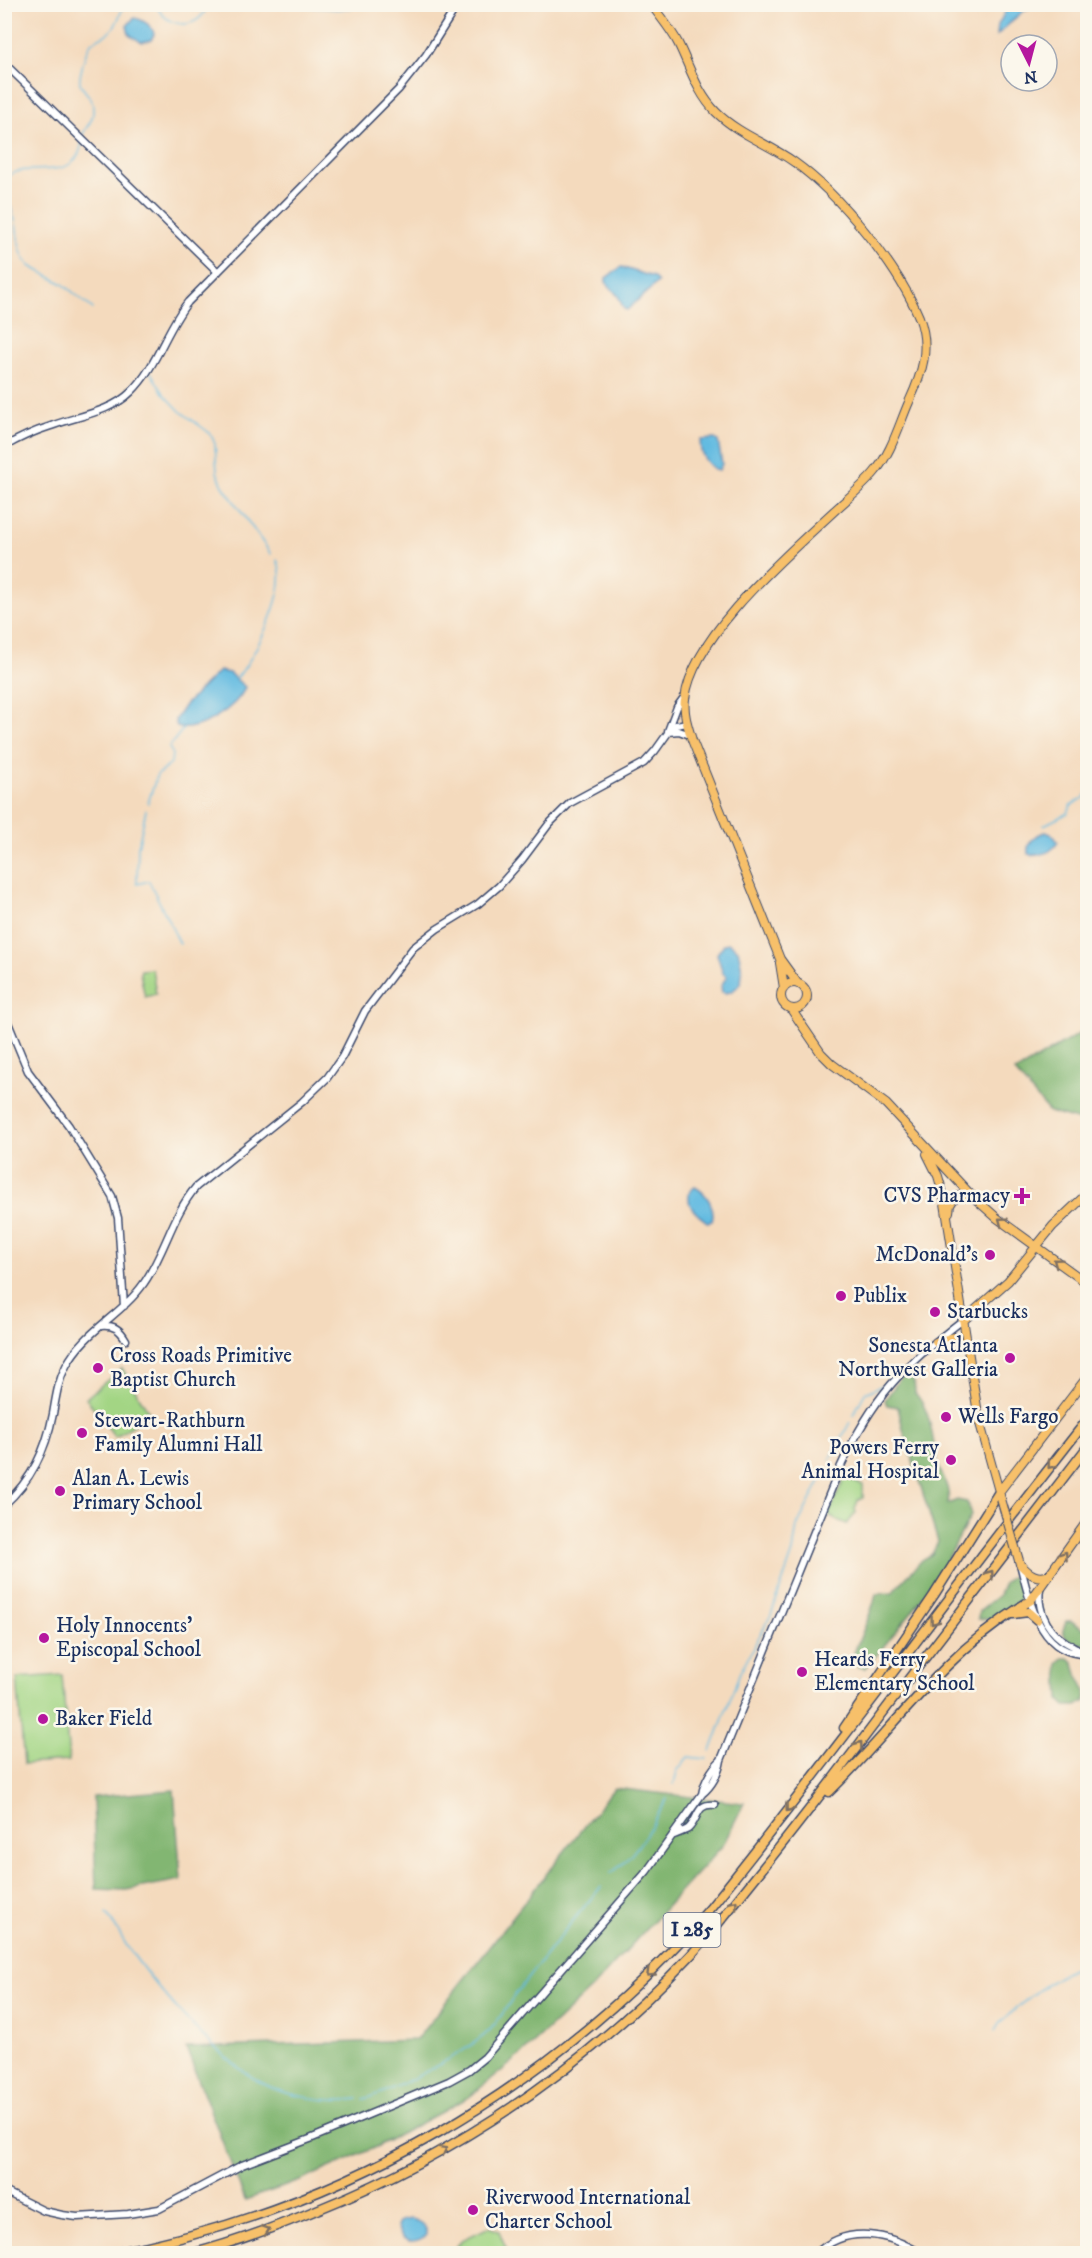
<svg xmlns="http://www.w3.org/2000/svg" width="1092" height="2258" font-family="'IM FELL DW Pica',serif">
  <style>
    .green { fill: #a3d584; stroke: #5f8271; stroke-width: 1.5 }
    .forest { fill: #82b672; stroke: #4e7268; stroke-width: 1.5 }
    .water { fill: #64bbe1; stroke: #4075a0; stroke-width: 1.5 }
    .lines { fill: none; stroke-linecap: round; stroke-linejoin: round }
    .stream { stroke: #64bbe1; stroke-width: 1.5 }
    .minor-casing { stroke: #3c496c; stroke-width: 9 }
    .major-casing { stroke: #3c496c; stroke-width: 10 }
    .highway-casing { stroke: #3c496c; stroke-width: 11 }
    .minor { stroke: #fff; stroke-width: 6 }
    .major { stroke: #f7c06b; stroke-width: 8 }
    .highway { stroke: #f7c06b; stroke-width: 8 }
    .major-bridge-casing { stroke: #3c496c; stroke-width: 10; stroke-linecap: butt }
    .major-bridge { stroke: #f7c06b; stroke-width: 8 }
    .oneway { stroke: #7e7064 }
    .poi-dot { fill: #b5179e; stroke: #fbf7ec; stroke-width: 2 }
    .labels { text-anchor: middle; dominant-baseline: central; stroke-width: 5; stroke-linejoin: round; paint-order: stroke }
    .shield { fill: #fbf7ec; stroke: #5e6b89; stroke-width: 1.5 }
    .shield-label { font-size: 20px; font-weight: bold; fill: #1b2f5e }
    .poi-label { font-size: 21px; fill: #1b2f5e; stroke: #fbf7ec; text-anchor: start }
  </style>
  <rect width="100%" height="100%" fill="#fbf7ec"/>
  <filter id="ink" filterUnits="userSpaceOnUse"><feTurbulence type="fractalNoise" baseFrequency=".0167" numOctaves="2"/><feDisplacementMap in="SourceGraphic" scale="12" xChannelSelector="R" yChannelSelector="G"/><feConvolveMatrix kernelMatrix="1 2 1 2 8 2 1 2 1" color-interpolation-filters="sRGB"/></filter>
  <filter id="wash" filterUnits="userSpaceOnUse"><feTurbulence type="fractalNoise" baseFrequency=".008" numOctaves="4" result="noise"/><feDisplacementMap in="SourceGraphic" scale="24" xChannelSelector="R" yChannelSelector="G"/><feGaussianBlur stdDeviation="1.35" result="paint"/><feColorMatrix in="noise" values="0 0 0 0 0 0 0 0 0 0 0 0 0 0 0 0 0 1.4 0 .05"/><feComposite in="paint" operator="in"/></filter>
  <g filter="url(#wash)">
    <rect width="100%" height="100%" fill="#f4dabd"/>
    <path class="green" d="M152 969 156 994 145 997 140 973 141 970Z
      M122 1368 150 1414 115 1437 86 1398Z
      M845 1477 863 1485V1498L858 1500 855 1509 856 1513 847 1524 828 1516Z
      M62 1675 69 1761 24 1764 17 1678Z
      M489 2227 499 2231 508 2253H451L462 2240Z"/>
    <path class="forest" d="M1087 1029V1123L1049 1112 1015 1072Z
      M906 1373C914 1376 915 1385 915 1393 932 1411 932 1440 938 1464 942 1478 951 1488 948 1504L957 1500 967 1502 971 1515 945 1564 914 1609 866 1668 859 1667 852 1659C859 1637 871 1617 876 1594L892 1593 922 1560 932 1554 938 1542 903 1429 898 1407 887 1405 885 1400 899 1380Z
      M1011 1577 1018 1578 1024 1596 1022 1600 991 1619H978L979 1611 999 1595 1004 1583Z
      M1066 1621H1071L1087 1631V1645L1076 1643 1065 1637 1063 1630Z
      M1063 1658H1069L1074 1663 1077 1674 1086 1691 1085 1701 1077 1706H1066L1060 1700 1058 1663Z
      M614 1788 744 1803 723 1845 592 1988 521 2055 469 2097 378 2146 300 2181 245 2200 186 2048 416 2040Z
      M174 1790 181 1880 126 1890 96 1889 93 1797Z"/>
    <path class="water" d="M1009 5H1033L1021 13 997 35 998 25Z
      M134 18C142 19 153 26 154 34L151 40 141 42 129 34 127 26Z
      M621 267 653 277 658 282 627 310 624 309 618 296 606 282V278Z
      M715 439 718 441 722 464 719 470 714 469C705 462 698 451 701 440Z
      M219 671 229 673 245 687C239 707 196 734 177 727L175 720 185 705Z
      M1046 832 1053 835 1058 842C1052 853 1040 856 1028 854 1026 843 1036 834 1046 832Z
      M729 943 738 950C742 968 748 987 726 993L722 992C720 985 723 982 727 977L723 973 717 954 724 944Z
      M695 1187C707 1193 716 1208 712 1221L707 1222C696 1213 685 1206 690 1191Z
      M410 2219C419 2221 427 2225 427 2235 413 2245 402 2243 397 2227L400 2221Z"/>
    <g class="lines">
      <path class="stream" d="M156 4C165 29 200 32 208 4
        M264 4 338 9 381 4
        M82 137C84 127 93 124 93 112 94 95 84 94 80 83 78 78 86 52 89 46 93 39 102 38 108 33 117 27 120 14 124 4
        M4 180C22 156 75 189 82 142
        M4 193C9 201 12 211 15 220 19 237 18 254 30 266L63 284 93 309
        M151 373 164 394 180 411 207 431 212 437 215 444 217 472 223 486 271 554
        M236 679C255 657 291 588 277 560
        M148 803 157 775 171 764 172 753 169 747 183 729
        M146 810 138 847 137 884 149 881 180 944
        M1044 825 1068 813 1071 805 1084 798 1088 793
        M853 1415 865 1393 885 1384
        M830 1460 850 1422
        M711 1751 740 1672 771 1615 793 1552 797 1526 822 1477
        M674 1784 677 1771 688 1757 707 1759
        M611 1873C637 1856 652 1824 667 1799
        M106 1913C116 1926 122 1939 131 1952 160 1992 217 2058 260 2082 287 2097 328 2103 358 2099
        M995 2031 999 2024C1026 1999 1053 1976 1088 1962
        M364 2099C394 2091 467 2052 489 2031 502 2018 509 2001 521 1987 547 1953 573 1919 601 1887"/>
    </g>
  </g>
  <g filter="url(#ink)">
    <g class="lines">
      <defs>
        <path id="minor" d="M4 63 218 272
          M4 447C19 438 35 431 51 426 77 416 111 412 131 392 157 367 166 329 188 302L399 89 426 55 458 4
          M668 731 677 707 685 696
          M668 732 679 731 690 735
          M4 1013 28 1071 69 1126 112 1196 118 1218 124 1306
          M101 1326C114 1325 120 1329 126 1340
          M4 1505C32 1480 46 1450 53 1414 56 1397 58 1381 66 1366 84 1331 122 1315 144 1283 165 1253 172 1215 196 1187L302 1102 327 1078 342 1057 365 1011 413 948 437 929 478 904 499 886 522 860 549 824 570 803 644 763 655 751 670 730 676 725 687 723
          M1020 1564C1030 1601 1039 1656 1088 1654
          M1040 1589C1037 1608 1046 1628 1061 1639 1069 1645 1078 1648 1085 1653
          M702 1794C704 1782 712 1768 721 1760
          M674 1835C678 1833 685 1831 688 1829 700 1818 695 1803 715 1805
          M4 2191 44 2211 62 2215 77 2217 128 2214 159 2209 242 2165 310 2139 449 2081 469 2070 485 2057 647 1871 702 1794C712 1786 719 1773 721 1760L840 1468C873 1396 902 1367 964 1319
          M816 2254C846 2224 889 2233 922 2254"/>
        <path id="major" d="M651 4C660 17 671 29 678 43 690 67 697 93 716 112 738 134 769 144 794 162 840 195 897 265 919 317 931 348 922 374 909 402 899 425 891 454 874 473 862 487 847 499 833 512 788 554 692 636 685 699 683 713 688 727 692 740L780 959 798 984
          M780 963 784 988
          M781 996a13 13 0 1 1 26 0a13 13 0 1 1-26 0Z
          M791 1009 821 1053 832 1064 886 1104 970 1194 997 1218 1088 1284
          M927 1154 938 1176 944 1197 979 1420 1000 1495
          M949 1212 950 1205 955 1197 970 1194
          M965 1319 1008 1281 1053 1226 1088 1193
          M936 1342 954 1337 968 1349
          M999 1492 1088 1376
          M1020 1564C1029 1574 1037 1580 1050 1575
          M1031 1600 1088 1520"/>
        <path id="highway" d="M1013 1614 1028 1612 1037 1620
          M844 1728 934 1595 999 1492
          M829 1792C871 1752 906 1706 948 1665 973 1640 1001 1619 1031 1600
          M108 2254C343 2211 556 2087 711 1907 840 1747 960 1580 1088 1419
          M190 2254C234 2243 276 2227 319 2209 460 2152 586 2066 690 1956 713 1931 733 1905 754 1879 801 1821 846 1762 891 1702 956 1617 1022 1532 1088 1446"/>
      </defs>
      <use href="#minor" class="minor-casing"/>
      <use href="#major" class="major-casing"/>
      <use href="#highway" class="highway-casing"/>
      <use href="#minor" class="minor"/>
      <use href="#major" class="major"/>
      <use href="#highway" class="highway"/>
      <defs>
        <path id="major-bridge" d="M1001 1499 1020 1564"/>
      </defs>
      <use href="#major-bridge" class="major-bridge-casing"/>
      <use href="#major-bridge" class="major-bridge"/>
    </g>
    <defs><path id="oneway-chevron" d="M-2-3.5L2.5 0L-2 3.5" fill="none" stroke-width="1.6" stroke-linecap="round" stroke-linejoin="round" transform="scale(1.5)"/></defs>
    <g class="oneway">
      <use href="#oneway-chevron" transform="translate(1002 1221) rotate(-143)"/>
      <use href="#oneway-chevron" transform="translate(1057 1262) rotate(-143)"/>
      <use href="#oneway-chevron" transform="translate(1051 1465) rotate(129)"/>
      <use href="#oneway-chevron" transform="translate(1064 1555) rotate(-56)"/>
      <use href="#oneway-chevron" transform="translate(990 1574) rotate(-53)"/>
      <use href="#oneway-chevron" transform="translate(934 1621) rotate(127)"/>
      <use href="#oneway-chevron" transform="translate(859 1745) rotate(-53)"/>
      <use href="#oneway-chevron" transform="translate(789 1808) rotate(127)"/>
      <use href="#oneway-chevron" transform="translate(734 1904) rotate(-51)"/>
      <use href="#oneway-chevron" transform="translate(650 1973) rotate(135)"/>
      <use href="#oneway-chevron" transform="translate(443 2150) rotate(-29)"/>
      <use href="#oneway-chevron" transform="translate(266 2230) rotate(-19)"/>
    </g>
  </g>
  <g class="poi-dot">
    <path d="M1019 1187h6v6h6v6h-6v6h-6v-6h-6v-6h6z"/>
    <circle cx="990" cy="1255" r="6"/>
    <circle cx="841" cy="1296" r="6"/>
    <circle cx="935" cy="1312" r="6"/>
    <circle cx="1010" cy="1358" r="6"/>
    <circle cx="98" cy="1368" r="6"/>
    <circle cx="946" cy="1417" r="6"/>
    <circle cx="82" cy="1433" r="6"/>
    <circle cx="951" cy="1460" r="6"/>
    <circle cx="60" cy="1491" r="6"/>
    <circle cx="44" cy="1638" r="6"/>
    <circle cx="802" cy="1672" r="6"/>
    <circle cx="43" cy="1719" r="6"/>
    <circle cx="473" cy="2210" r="6"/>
  </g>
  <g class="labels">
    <rect class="shield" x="663.5" y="1913" width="57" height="34" rx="4.5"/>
    <g class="shield-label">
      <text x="692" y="1930">I 285</text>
    </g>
    <g class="poi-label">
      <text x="1010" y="1196" text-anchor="end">CVS Pharmacy</text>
      <text x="978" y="1255" text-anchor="end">McDonald's</text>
      <text x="853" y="1296">Publix</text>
      <text x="947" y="1312">Starbucks</text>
      <text x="998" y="1346" text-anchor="end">Sonesta Atlanta<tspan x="998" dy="24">Northwest Galleria</tspan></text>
      <text x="110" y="1356">Cross Roads Primitive<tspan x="110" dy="24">Baptist Church</tspan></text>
      <text x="958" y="1417">Wells Fargo</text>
      <text x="94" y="1421">Stewart-Rathburn<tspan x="94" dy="24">Family Alumni Hall</tspan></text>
      <text x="939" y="1448" text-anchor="end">Powers Ferry<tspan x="939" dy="24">Animal Hospital</tspan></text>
      <text x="72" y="1479">Alan A. Lewis<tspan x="72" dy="24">Primary School</tspan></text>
      <text x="56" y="1626">Holy Innocents'<tspan x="56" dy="24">Episcopal School</tspan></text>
      <text x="814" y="1660">Heards Ferry<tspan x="814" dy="24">Elementary School</tspan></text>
      <text x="55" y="1719">Baker Field</text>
      <text x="485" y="2198">Riverwood International<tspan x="485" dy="24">Charter School</tspan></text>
    </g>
  </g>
  <rect width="1092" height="2258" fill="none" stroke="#fbf7ec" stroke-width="24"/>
  <g transform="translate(1029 63) rotate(174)"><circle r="28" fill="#fbf7ec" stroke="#a1a7b3" stroke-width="1.5"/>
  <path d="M0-4.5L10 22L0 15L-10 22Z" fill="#b5179e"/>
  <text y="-9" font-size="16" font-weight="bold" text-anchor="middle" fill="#1b2f5e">N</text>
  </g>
</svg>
